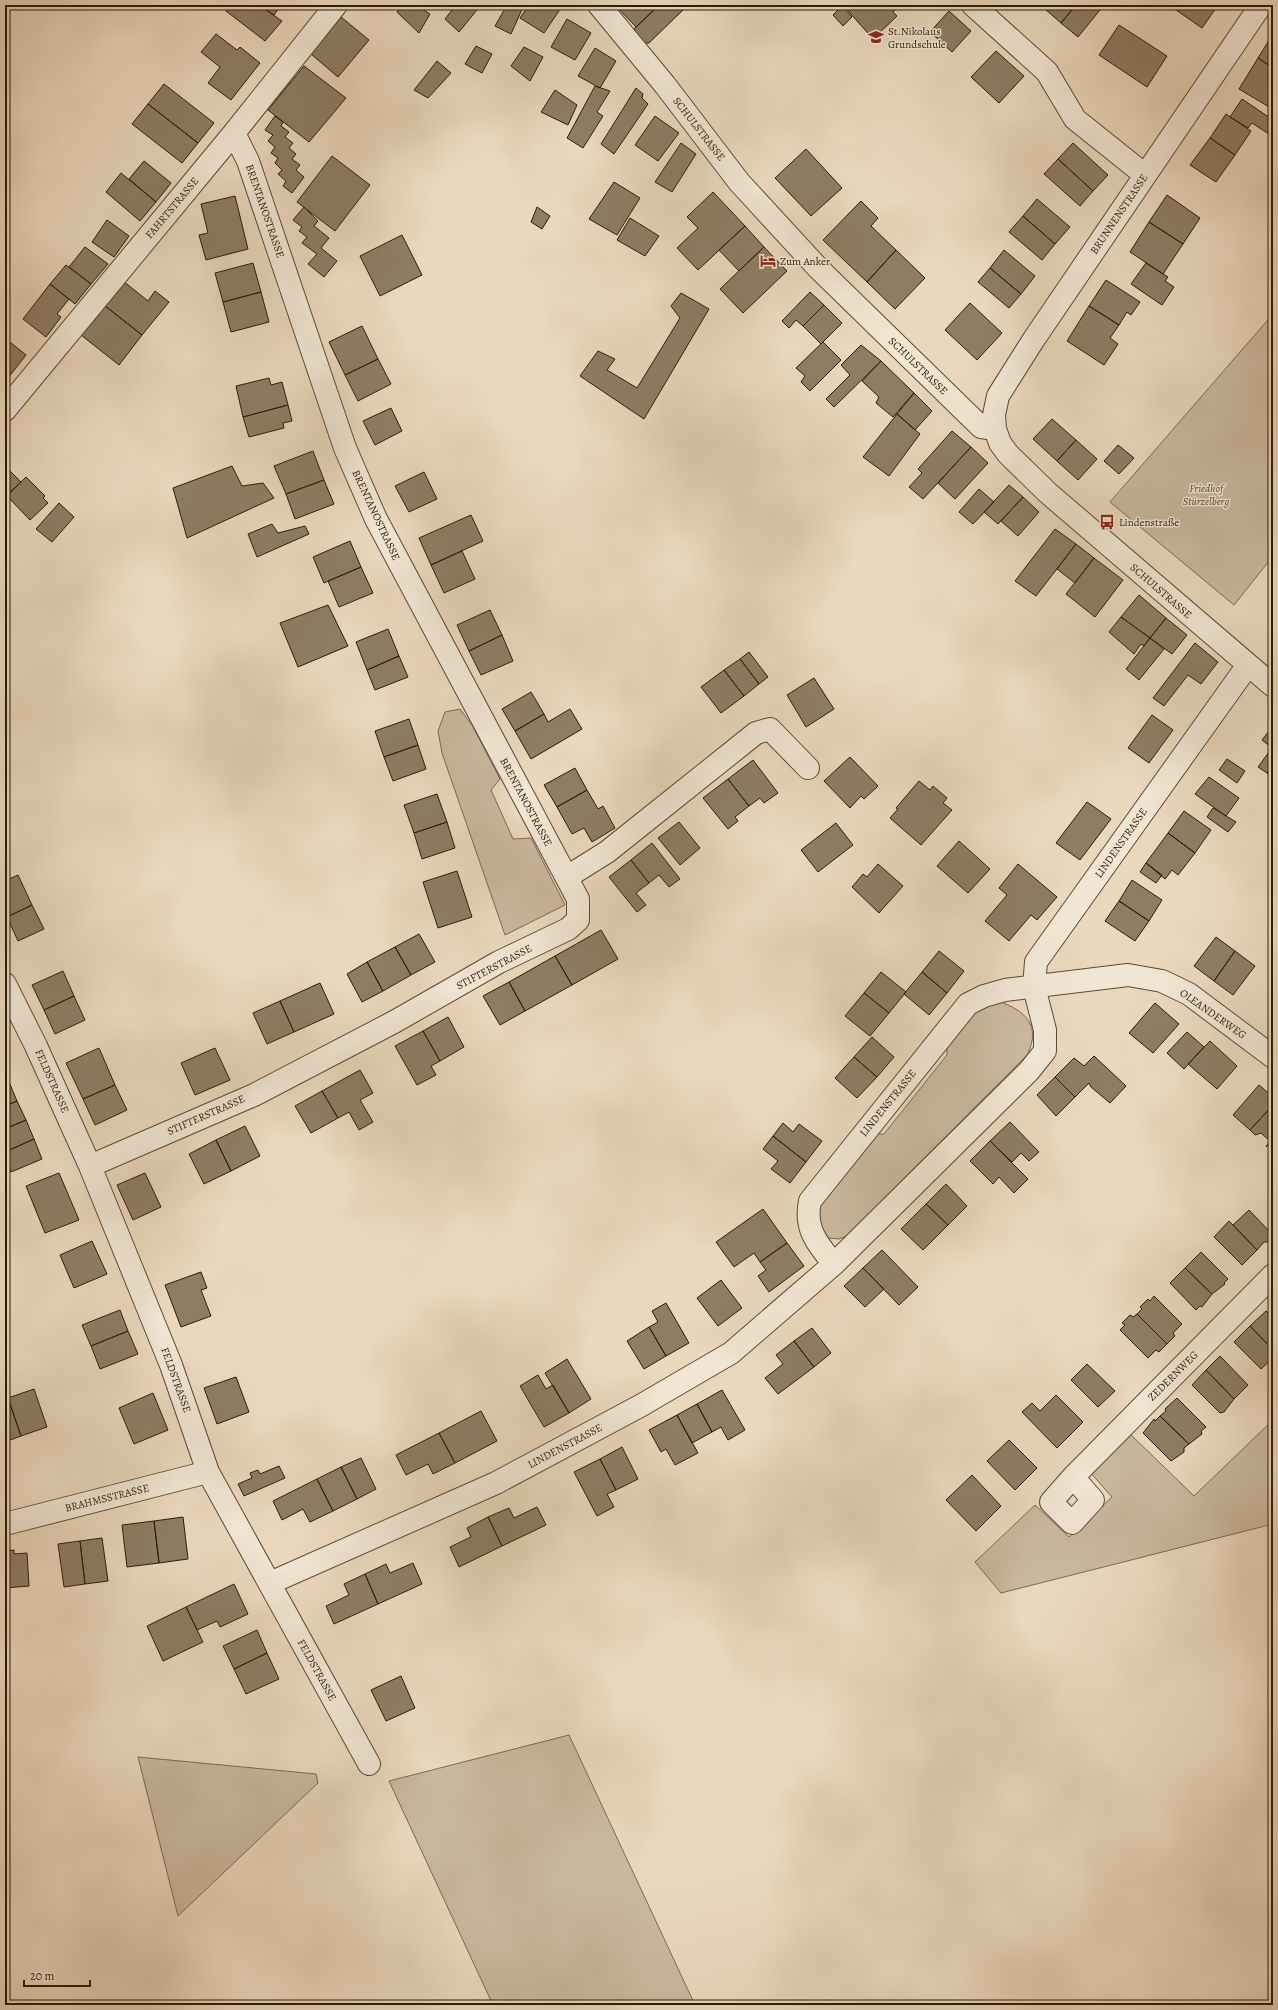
<svg xmlns="http://www.w3.org/2000/svg" width="1278" height="2010" font-family="Alegreya,serif">
  <style>
    .green { fill: #cab89e; stroke: #7a6a52 }
    .building { fill: #8e7d65; stroke: #2b1b05 }
    .lines { fill: none; stroke-linecap: round; stroke-linejoin: round }
    .minor-casing { stroke: #5b4a33; stroke-width: 24 }
    .minor { stroke: #f1e6d4; stroke-width: 22 }
    .labels { text-anchor: middle; dominant-baseline: central; stroke-width: 3; stroke-linejoin: round; paint-order: stroke }
    .poi-label { font-size: 11px; fill: #2b1b05; stroke: #f1e6d4; text-anchor: start }
    .street-label { font-size: 11px; fill: #2b1b05; stroke: #f1e6d4 }
    .park-label { font-size: 11px; font-style: italic; fill: #5b4a33; stroke: #f1e6d4 }
  </style>
  <rect width="100%" height="100%" fill="#ead8bd"/>
  <filter id="stains"><feTurbulence type="fractalNoise" baseFrequency=".005" numOctaves="4"/><feColorMatrix values="0 0 0 0 .2 0 0 0 0 .09 0 0 0 0 .02 0 0 0 .5 -.17"/></filter>
  <radialGradient id="worn" r=".72"><stop offset=".6" stop-color="#630" stop-opacity="0"/><stop offset="1" stop-color="#630" stop-opacity=".3"/></radialGradient>
  <path class="green" d="M1273 314V556L1234 605 1110 502Z
    M460 709 472 725 500 779 491 790 513 839 531 838 565 905 505 935 442 753 438 731 445 712Z
    M998 1001C1025 1010 1042 1026 1027 1055L847 1236 839 1239 828 1238 820 1228 816 1205 872 1134H884L947 1055V1040L969 1013Z
    M1273 1420V1524L1001 1593 975 1562 1035 1505 1069 1537 1112 1497 1089 1471 1128 1432 1194 1496Z
    M569 1735 695 2005H493L389 1781Z
    M138 1757 316 1774 318 1783 178 1916Z"/>
  <path class="building" d="M231 5H259L282 21 265 41 226 11Z
    M259 5H281L274 15Z
    M402 5H416L430 14 419 33 397 12Z
    M456 5H481L459 32 445 19Z
    M507 5H524L511 34 495 26Z
    M529 5H563L544 33 520 18Z
    M615 5H659L636 27Z
    M659 5H680L684 9 649 43H643L633 30Z
    M843 5H900L893 12 897 16 873 39Z
    M1048 5H1076L1061 23 1045 9Z
    M1076 5H1104L1078 37 1061 23Z
    M1169 5H1218L1202 28Z
    M842 6 852 17 843 26 833 15Z
    M949 11 971 31 952 52 930 32Z
    M341 17 369 40 338 77 311 54Z
    M567 19 591 33 575 60 551 47Z
    M1119 25 1167 56 1147 87 1099 55Z
    M216 34 237 50 240 47 260 63 231 100 208 83 220 67 201 52Z
    M1273 34V68L1258 58Z
    M476 46 492 54 482 73 465 64Z
    M524 47 543 57 530 81 511 66Z
    M595 48 616 61 600 88 578 76Z
    M996 51 1024 76 999 103 971 77Z
    M1258 58 1273 68V104L1271 108 1239 89Z
    M437 61 451 73 428 98 414 90Z
    M304 66 346 98 309 142 268 110Z
    M164 84 214 123 198 143 148 104Z
    M595 86 610 91 597 112 603 116 583 148 567 138Z
    M636 88 643 94 642 98 648 104 614 154 601 144Z
    M555 90 577 105 568 125 541 112Z
    M1242 99 1273 120V129L1269 134 1252 123 1248 128 1230 117Z
    M148 104 198 143 182 163 132 124Z
    M1226 114 1251 131 1235 155 1210 138Z
    M275 116 283 122 281 126 289 132 285 137 293 143 289 148 296 154 292 159 300 165 296 170 304 177 292 193 283 186 286 181 278 174 282 170 275 163 278 158 271 153 275 147 268 141 273 135 265 130Z
    M655 116 679 133 658 161 635 145Z
    M1210 138 1235 155 1216 182 1190 165Z
    M681 143 696 154 672 192 655 182Z
    M1073 143 1108 175 1093 191 1058 159Z
    M806 149 842 188 811 216 775 178Z
    M332 156 370 185 335 231 297 202Z
    M1058 159 1093 191 1080 206 1044 174Z
    M144 161 171 183 156 202 129 179Z
    M121 173 156 202 140 221 106 192Z
    M614 182 640 198 617 235 589 219Z
    M713 192 745 226 698 270 677 248 698 228 687 217Z
    M1167 195 1200 218 1183 244 1149 222Z
    M235 196 248 249 206 260 199 235 208 233 201 204Z
    M1037 199 1070 227 1055 244 1023 216Z
    M861 201 878 218 871 226 896 250 867 282 823 240Z
    M304 207 318 221 314 226 329 238 321 248 337 261 324 277 308 264 317 254 302 243 307 237 299 231 302 227 293 220Z
    M537 207 550 216 542 229 531 222Z
    M1023 216 1055 244 1042 260 1009 232Z
    M630 218 659 236 645 256 617 240Z
    M107 220 129 236 114 257 92 242Z
    M1149 222 1183 244 1163 274 1130 252Z
    M745 226 764 247 739 271 719 250Z
    M402 235 422 275 380 296 360 256Z
    M85 247 108 264 91 284 69 267Z
    M764 247 787 271 743 313 720 289Z
    M896 250 925 278 895 309 867 282Z
    M1004 250 1035 276 1021 294 990 268Z
    M253 263 261 292 223 302 215 273Z
    M1146 263 1168 277 1165 281 1174 287 1162 305 1131 284Z
    M66 265 91 284 75 304 50 284Z
    M990 268 1021 294 1009 308 978 282Z
    M1106 280 1140 302 1131 315 1127 312 1119 325 1089 306Z
    M123 281 148 301 155 291 169 302 142 335 104 305Z
    M50 284 69 299 57 314 61 317 46 337 23 319Z
    M261 292 269 322 231 332 223 302Z
    M810 292 824 305 803 326 796 320 789 328 782 321Z
    M681 293 709 309 644 419 580 376 598 351 615 359 607 370 637 388 680 318 671 306Z
    M970 303 1002 333 977 360 945 330Z
    M104 305 142 335 119 365 81 335Z
    M824 305 842 323 821 344 803 326Z
    M1089 306 1119 325 1110 338 1118 344 1104 365 1067 341Z
    M362 326 378 359 345 375 329 342Z
    M5 338 26 355 8 378 5 375Z
    M823 342 841 360 810 391 801 382 805 376 796 368Z
    M861 345 881 361 834 407 826 399 850 375 841 365Z
    M378 359 391 384 358 401 345 375Z
    M881 361 914 393 893 417 876 403 879 397 862 381Z
    M269 378 271 385 282 382 288 405 243 417 236 386Z
    M914 393 932 411 915 430 897 414Z
    M288 405 292 421 283 423 284 428 249 437 243 417Z
    M391 408 402 431 375 445 363 421Z
    M897 414 920 434 889 476 863 457Z
    M1052 419 1076 440 1057 461 1033 439Z
    M952 431 971 447 923 499 909 487 922 473 918 469Z
    M1076 440 1097 459 1078 480 1057 461Z
    M1118 445 1134 458 1119 474 1104 461Z
    M971 447 988 463 955 499 938 483Z
    M313 451 324 480 286 494 274 466Z
    M5 466 21 482 5 497Z
    M232 466 242 486 263 483 274 498 187 538 173 488Z
    M424 472 437 499 409 512 395 486Z
    M26 477 45 496 43 498 48 503 30 520 7 496Z
    M324 480 334 504 295 519 286 494Z
    M1009 485 1023 497 998 524 984 512Z
    M979 489 994 502 973 524 959 512Z
    M1023 497 1039 512 1018 536 1001 521Z
    M59 503 74 517 52 542 36 529Z
    M471 515 483 541 431 565 419 538Z
    M272 524 278 533 305 526 309 534 257 557 248 534Z
    M1055 529 1076 544 1036 596 1015 581Z
    M350 541 361 567 324 583 313 557Z
    M1076 544 1094 558 1075 583 1057 569Z
    M462 551 475 579 444 593 431 565Z
    M1094 558 1123 580 1095 617 1066 594Z
    M361 567 373 593 339 607 328 581Z
    M1139 595 1166 618 1150 638 1121 617Z
    M328 605 348 646 298 667 280 623Z
    M490 610 502 635 469 651 457 625Z
    M1121 617 1150 638 1144 646 1141 644 1134 654 1109 632Z
    M1166 618 1187 635 1172 654 1150 638Z
    M388 629 399 656 367 670 356 642Z
    M502 635 513 661 481 675 469 651Z
    M1150 638 1164 649 1139 680 1126 669Z
    M1195 643 1218 662 1201 684 1188 675 1164 706 1153 698Z
    M749 652 768 677 759 684 740 659Z
    M399 656 408 677 375 690 367 670Z
    M740 659 759 684 744 696 724 670Z
    M724 670 744 696 721 713 701 687Z
    M814 678 834 709 806 727 787 695Z
    M531 692 544 714 515 731 502 709Z
    M570 709 582 729 531 759 515 731 544 714 548 722Z
    M1152 715 1173 730 1149 763 1128 748Z
    M409 719 418 745 384 757 375 731Z
    M1273 726V765L1267 773 1258 767 1272 748 1262 740Z
    M418 745 426 769 393 781 384 757Z
    M850 757 878 786 864 799 861 796 850 808 824 781Z
    M1227 759 1245 771 1237 783 1219 770Z
    M753 760 778 793 764 803 760 798 749 806 728 779Z
    M1273 765V778L1267 773Z
    M575 768 587 790 557 807 544 785Z
    M1209 777 1239 798 1226 816 1195 794Z
    M728 779 749 806 735 817 738 821 728 829 703 798Z
    M919 781 930 790 933 786 947 798 943 803 952 810 921 845 890 818 898 809 896 808Z
    M587 790 598 809 603 806 615 828 592 842 584 828 572 834 557 807Z
    M437 794 447 822 414 833 404 805Z
    M1087 802 1111 819 1080 860 1056 843Z
    M1213 808 1236 822 1228 832 1207 817Z
    M1184 811 1211 830 1195 853 1168 833Z
    M447 822 455 848 422 859 414 833Z
    M679 822 700 848 680 865 658 838Z
    M836 823 853 845 818 872 801 850Z
    M1168 833 1195 853 1178 875 1172 870 1165 879 1146 863Z
    M959 841 990 869 968 893 937 866Z
    M652 843 680 879 669 887 659 875 649 883 631 860Z
    M631 860 649 883 636 893 646 905 637 912 609 877Z
    M1146 863 1162 875 1156 883 1140 872Z
    M878 864 903 886 879 913 852 887 863 874 867 877Z
    M1018 864 1057 897 1037 920 1031 915 1009 941 985 921 1007 895 999 888Z
    M457 871 472 917 438 928 423 882Z
    M18 875 32 905 7 917 5 914V881Z
    M1132 880 1162 900 1149 921 1119 901Z
    M1119 901 1149 921 1135 941 1105 921Z
    M32 905 44 929 18 941 7 917Z
    M601 930 618 959 572 985 555 956Z
    M419 934 435 962 411 975 395 947Z
    M1216 937 1235 951 1214 981 1194 966Z
    M395 947 411 975 383 991 367 962Z
    M939 951 964 971 947 993 922 972Z
    M1235 951 1255 966 1233 995 1214 981Z
    M555 956 572 985 525 1011 509 982Z
    M367 962 383 991 362 1002 347 974Z
    M63 971 74 996 44 1010 32 985Z
    M881 972 906 992 889 1013 864 993Z
    M922 972 947 993 929 1015 904 994Z
    M509 982 525 1011 500 1025 483 996Z
    M320 983 334 1014 294 1032 280 1001Z
    M864 993 889 1013 870 1036 845 1016Z
    M74 996 85 1020 55 1034 44 1010Z
    M280 1001 294 1032 267 1044 253 1013Z
    M1155 1003 1179 1024 1153 1053 1129 1033Z
    M448 1017 464 1047 440 1061 423 1031Z
    M423 1031 440 1061 431 1066 436 1075 417 1085 395 1046Z
    M1187 1032 1204 1047 1184 1069 1167 1053Z
    M872 1037 894 1057 877 1077 854 1057Z
    M1210 1041 1237 1066 1217 1089 1188 1064Z
    M99 1048 115 1085 83 1099 66 1063Z
    M215 1048 230 1080 195 1095 181 1063Z
    M1094 1056 1126 1086 1110 1103 1091 1087 1089 1083 1075 1097 1055 1077 1074 1058 1084 1066Z
    M854 1057 877 1077 857 1098 835 1078Z
    M360 1070 373 1093 360 1100 373 1122 359 1130 349 1112 338 1118 322 1091Z
    M1055 1077 1075 1097 1056 1116 1037 1095Z
    M9 1082 17 1101 5 1106V1083Z
    M115 1085 127 1110 95 1125 83 1099Z
    M1259 1085 1273 1097 1271 1101 1273 1105 1250 1130 1233 1115Z
    M322 1091 338 1118 311 1133 295 1106Z
    M17 1101 26 1120 5 1129V1106Z
    M1273 1105V1139L1266 1147 1270 1141 1261 1133 1255 1135 1250 1130Z
    M26 1120 34 1139 5 1152V1129Z
    M1010 1122 1039 1152 1029 1161 1021 1153 1012 1162 990 1141Z
    M783 1123 793 1132 799 1124 822 1141 806 1162 773 1136Z
    M245 1126 260 1156 231 1171 216 1140Z
    M773 1136 806 1162 790 1183 771 1169 778 1161 763 1149Z
    M34 1139 42 1159 11 1172 5 1157V1152Z
    M216 1140 231 1171 204 1184 189 1154Z
    M990 1141 1028 1179 1014 1193 999 1177 993 1184 970 1161Z
    M59 1173 79 1220 45 1233 26 1186Z
    M145 1173 161 1207 133 1220 117 1185Z
    M946 1184 967 1206 948 1225 926 1204Z
    M926 1204 948 1225 923 1250 901 1229Z
    M763 1209 787 1243 760 1262 754 1253 734 1267 716 1242Z
    M1249 1210 1272 1234V1239L1270 1242H1264L1257 1250 1233 1225Z
    M1229 1221 1257 1250 1242 1265 1214 1237Z
    M92 1241 107 1274 74 1288 60 1255Z
    M787 1243 804 1266 769 1292 758 1276 766 1270 760 1262Z
    M882 1250 918 1287 899 1305 863 1268Z
    M1201 1252 1228 1279 1224 1283 1225 1284 1212 1294 1185 1268Z
    M863 1268 884 1289 865 1307 844 1286Z
    M1185 1268 1212 1294 1202 1307 1200 1306 1196 1310 1170 1283Z
    M201 1272 207 1288 201 1290 211 1316 181 1327 165 1285Z
    M721 1280 742 1308 718 1326 697 1298Z
    M1154 1296 1182 1324 1173 1333 1175 1336 1167 1344 1137 1314 1142 1309 1140 1307 1148 1299 1150 1301Z
    M666 1303 689 1343 666 1356 649 1327 658 1322 652 1311Z
    M120 1310 128 1331 91 1346 82 1325Z
    M1266 1311 1273 1318V1350L1250 1326Z
    M1137 1314 1167 1344 1159 1352 1156 1350 1148 1358 1120 1330 1125 1325 1122 1323 1130 1315 1133 1317Z
    M1250 1326 1273 1350V1358L1261 1369 1234 1342Z
    M649 1327 666 1356 644 1369 627 1341Z
    M812 1328 831 1353 814 1367 794 1341Z
    M128 1331 138 1354 100 1369 91 1346Z
    M794 1341 814 1367 778 1394 765 1378 783 1364 776 1355Z
    M1220 1356 1248 1385 1234 1399 1206 1370Z
    M567 1359 591 1399 569 1413 545 1373Z
    M1087 1364 1115 1391 1098 1407 1071 1380Z
    M1206 1370 1234 1399 1224 1412 1220 1413 1192 1385Z
    M538 1375 546 1389 553 1385 569 1413 544 1427 520 1386Z
    M236 1377 249 1412 217 1424 204 1388Z
    M34 1389 47 1427 21 1436 8 1398Z
    M722 1390 745 1430 728 1440 721 1427 712 1432 697 1404Z
    M153 1393 168 1430 134 1444 119 1408Z
    M1056 1395 1083 1422 1057 1448 1022 1412 1032 1403 1040 1411Z
    M8 1398 21 1436 5 1442V1399Z
    M1177 1398 1206 1427 1201 1431 1202 1434 1189 1444 1160 1416 1166 1411 1165 1409Z
    M697 1404 712 1432 692 1443 677 1415Z
    M481 1411 497 1441 455 1463 439 1433Z
    M677 1415 698 1453 675 1465 666 1449 661 1452 649 1430Z
    M1160 1416 1189 1444 1184 1448V1452L1171 1461 1143 1433 1154 1419 1155 1421Z
    M439 1433 455 1463 433 1474 428 1464 406 1475 396 1455Z
    M1009 1440 1037 1468 1015 1490 987 1461Z
    M622 1447 638 1479 616 1490 600 1459Z
    M361 1458 376 1489 357 1499 341 1467Z
    M600 1459 616 1490 607 1494 614 1507 597 1516 574 1472Z
    M279 1466 285 1478 244 1496 238 1484 252 1478 250 1473 258 1470 260 1474Z
    M341 1467 357 1499 333 1511 317 1479Z
    M972 1475 1001 1506 976 1531 946 1500Z
    M317 1479 333 1511 310 1522 303 1509 282 1520 273 1501Z
    M537 1507 546 1525 502 1546 488 1517 509 1508 514 1518Z
    M183 1517 188 1559 159 1563 154 1521Z
    M488 1517 502 1546 459 1567 450 1547 471 1537 467 1528Z
    M154 1521 159 1563 127 1567 122 1525Z
    M102 1538 108 1581 85 1584 80 1541Z
    M80 1541 85 1584 64 1587 58 1544Z
    M14 1550V1554L27 1553 29 1586 5 1588V1551Z
    M413 1563 422 1584 378 1604 365 1574 386 1564 390 1573Z
    M365 1574 378 1604 334 1624 326 1606 349 1595 344 1584Z
    M234 1584 248 1614 220 1627 217 1621 197 1630 186 1607Z
    M186 1607 203 1642 163 1661 147 1626Z
    M257 1630 267 1653 234 1669 223 1646Z
    M267 1653 279 1679 246 1694 234 1669Z
    M401 1676 415 1708 386 1721 371 1690Z"/>
  <g class="lines">
    <defs>
      <path id="minor" d="M599 5 665 85 739 182 819 269 981 427 995 429
        M973 5 1047 72 1075 119 1145 175
        M1261 5 1034 339 998 396 994 415 995 429 1000 443 1008 454 1048 493 1273 686
        M5 410 234 133 336 5
        M567 877 607 852 756 733 770 729 808 768
        M5 984 36 1046 90 1166 171 1365 208 1472 369 1764
        M90 1166 254 1095 394 1022 499 962 568 929 578 920V899L376 519 345 448 248 161 234 133
        M834 1264C817 1244 804 1228 810 1201L968 1004 984 996 1005 990 1128 975 1162 981 1189 994 1273 1057
        M1073 1477 1093 1500 1072 1523 1051 1502 1073 1477 1273 1275
        M5 1524 208 1472
        M270 1583 496 1483 640 1406 731 1353 834 1264 1029 1071 1045 1051V1030L1034 987 1036 962 1248 665"/>
    </defs>
    <use href="#minor" class="minor-casing"/>
    <use href="#minor" class="minor"/>
  </g>
  <defs>
    <symbol id="school-bare" viewBox="-9 -9 18 18"><path d="M0-5L7-2L0 1L-7-2ZM-4 1L0 2.5L4 1V4Q0 6-4 4Z" fill="#8f2418" stroke="#f1e6d4" stroke-width="2.5" paint-order="stroke"/></symbol>
    <symbol id="hotel-bare" viewBox="-9 -9 18 18"><path d="M-6-4.5h1.5V1H6V5H4.5V3h-9V5H-6ZM-4 0a1.8 1.8 0 1 1 3.6 0ZM.5 0V-2.5h3Q6-2.5 6 0Z" fill="#8f2418" stroke="#f1e6d4" stroke-width="2.5" paint-order="stroke"/></symbol>
    <symbol id="bus-bare" viewBox="-9 -9 18 18"><path d="M-5-6H5V4H4V6H2V4H-2V6H-4V4H-5ZM-3.5-4V0h7V-4ZM-3.5 1.2v1.5H-2V1.2ZM2 1.2v1.5H3.5V1.2Z" fill="#8f2418" stroke="#f1e6d4" stroke-width="2.5" paint-order="stroke"/></symbol>
  </defs>
  <g fill-rule="evenodd">
    <use href="#school-bare" x="865" y="26" width="22" height="22"/>
    <use href="#hotel-bare" x="757" y="250" width="22" height="22"/>
    <use href="#bus-bare" x="1096" y="511" width="22" height="22"/>
  </g>
  <g class="labels">
    <g class="poi-label">
      <text x="888" y="31">St.Nikolaus<tspan x="888" dy="13">Grundschule</tspan></text>
      <text x="780" y="261">Zum Anker</text>
      <text x="1119" y="522">Lindenstraße</text>
    </g>
    <g class="street-label">
      <text transform="translate(699 129) rotate(52)">SCHULSTRASSE</text>
      <text transform="translate(172 208) rotate(-50)">FAHRTSTRASSE</text>
      <text transform="translate(265 211) rotate(71)">BRENTANOSTRASSE</text>
      <text transform="translate(1119 214) rotate(-56)">BRUNNENSTRASSE</text>
      <text transform="translate(918 366) rotate(44)">SCHULSTRASSE</text>
      <text transform="translate(376 515) rotate(65)">BRENTANOSTRASSE</text>
      <text transform="translate(1161 591) rotate(41)">SCHULSTRASSE</text>
      <text transform="translate(526 802) rotate(62)">BRENTANOSTRASSE</text>
      <text transform="translate(1121 843) rotate(-55)">LINDENSTRASSE</text>
      <text transform="translate(494 967) rotate(-28)">STIFTERSTRASSE</text>
      <text transform="translate(1213 1014) rotate(35)">OLEANDERWEG</text>
      <text transform="translate(52 1081) rotate(66)">FELDSTRASSE</text>
      <text transform="translate(888 1103) rotate(-51)">LINDENSTRASSE</text>
      <text transform="translate(206 1115) rotate(-24)">STIFTERSTRASSE</text>
      <text transform="translate(1173 1376) rotate(-45)">ZEDERNWEG</text>
      <text transform="translate(176 1380) rotate(70)">FELDSTRASSE</text>
      <text transform="translate(565 1446) rotate(-28)">LINDENSTRASSE</text>
      <text transform="translate(107 1498) rotate(-14)">BRAHMSSTRASSE</text>
      <text transform="translate(317 1670) rotate(61)">FELDSTRASSE</text>
    </g>
    <g class="park-label">
      <text x="1206" y="488">Friedhof<tspan x="1206" dy="13">Stürzelberg</tspan></text>
    </g>
  </g>
  <rect width="1278" height="2010" fill="none" stroke="#ead8bd" stroke-width="20"/>
  <rect x="6" y="6" width="1266" height="1998" fill="none" stroke="#2b1b05" stroke-width="2"/>
  <rect x="10" y="10" width="1258" height="1990" fill="none" stroke="#2b1b05"/>
  <path d="M24 1980v6h66v-6" fill="none" stroke="#2b1b05" stroke-width="2"/>
  <text x="30" y="1980" font-size="12" fill="#2b1b05" stroke="#f1e6d4" stroke-width="3" paint-order="stroke">20 m</text>
  <rect width="100%" height="100%" filter="url(#stains)"/>
  <rect width="100%" height="100%" fill="url(#worn)"/>
</svg>
